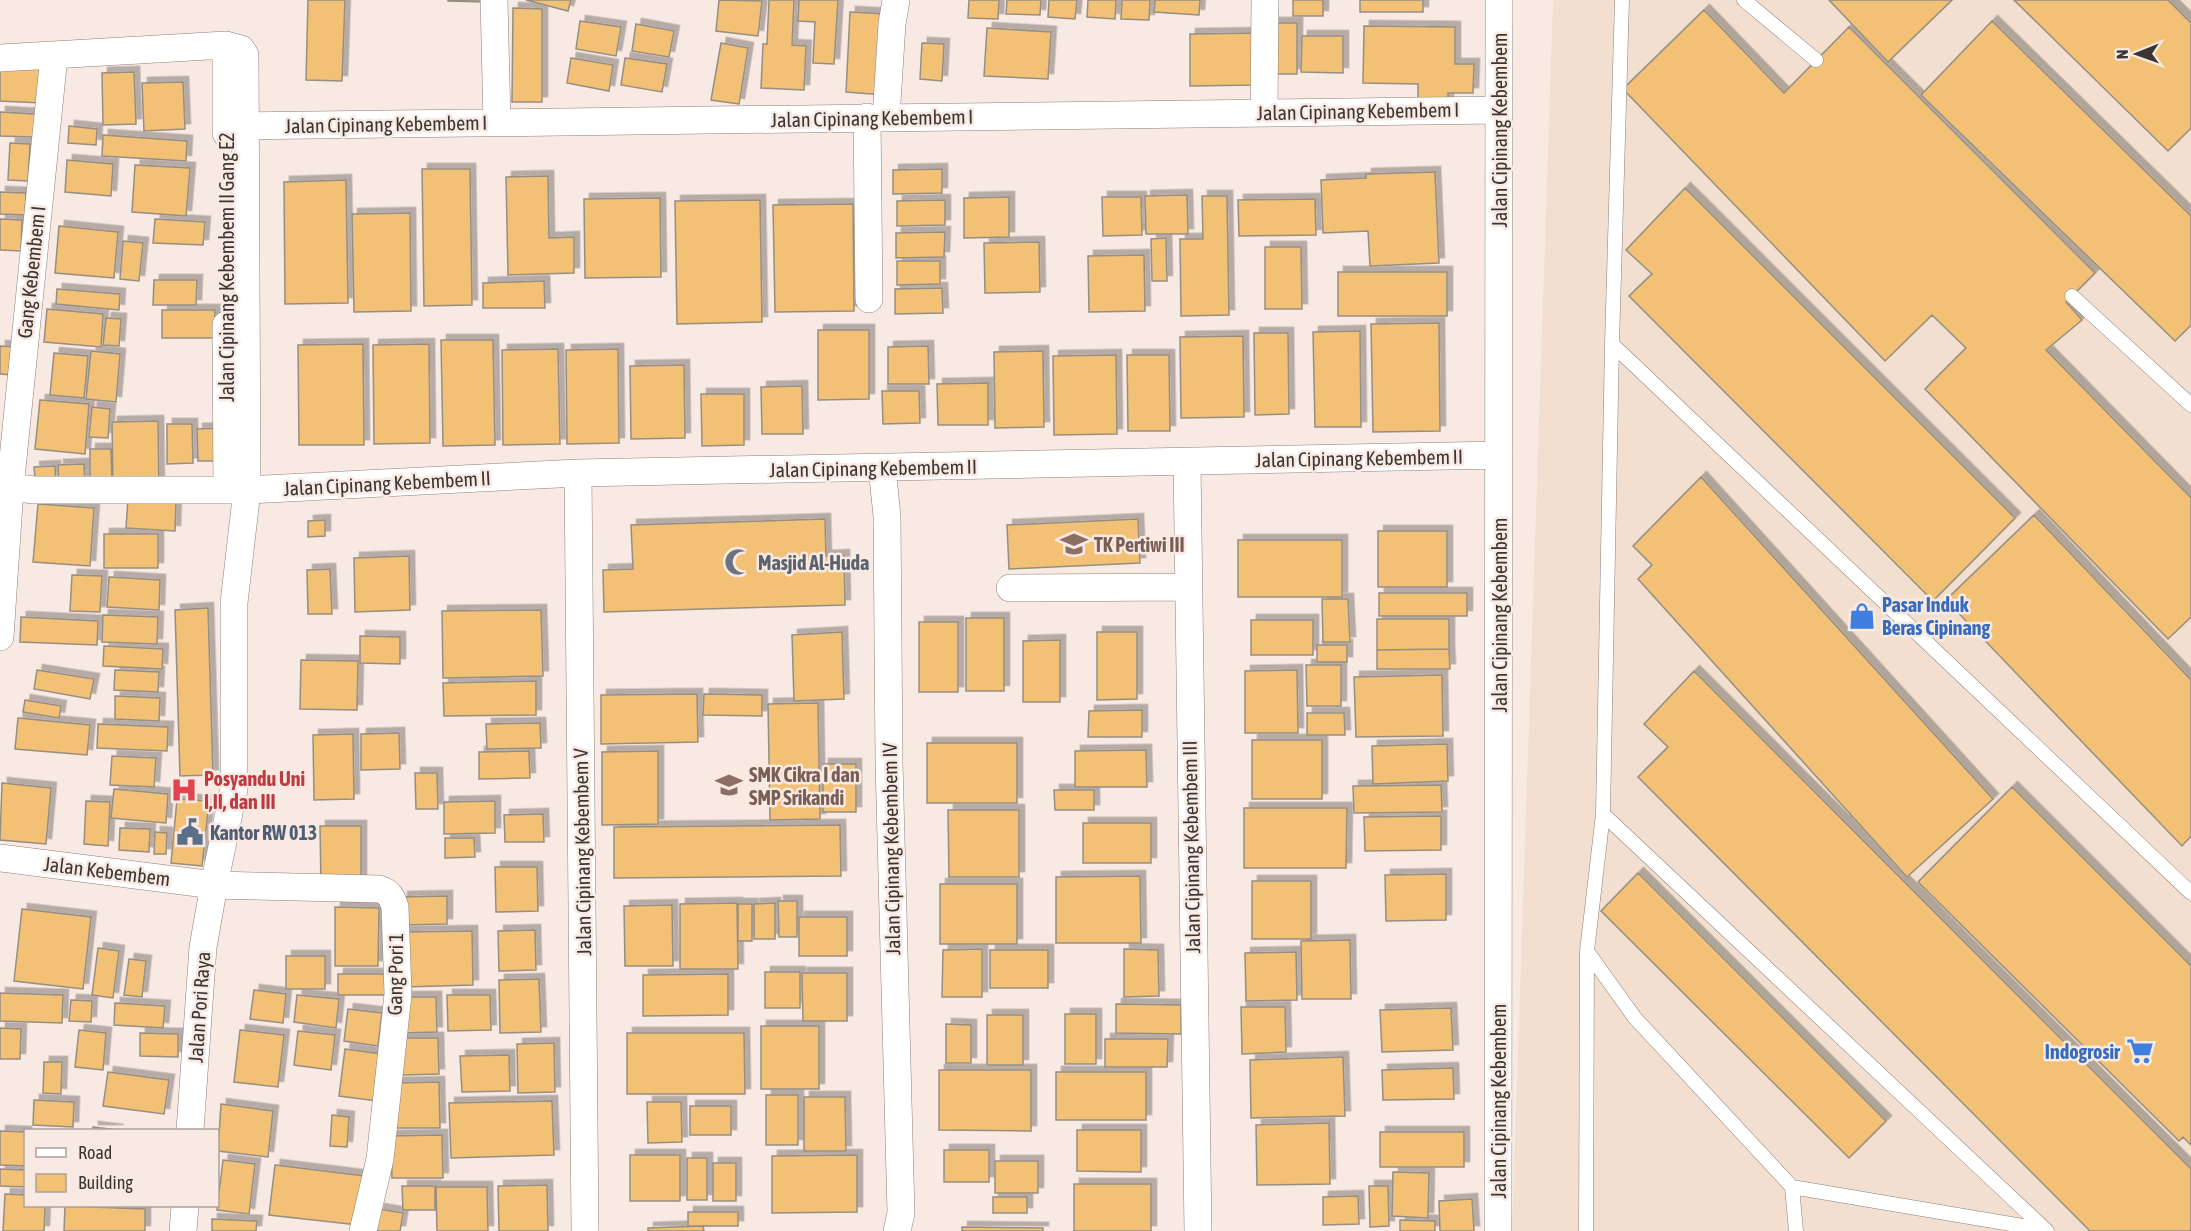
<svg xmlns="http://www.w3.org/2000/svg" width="2191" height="1231" font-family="'Asap Condensed',sans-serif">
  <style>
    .commercial { fill: #f2dfcf }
    .building { fill: #f3c174; stroke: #968e83; stroke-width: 1.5; filter: url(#shadow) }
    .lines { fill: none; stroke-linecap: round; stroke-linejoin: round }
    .service-casing { stroke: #8d8079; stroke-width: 15 }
    .minor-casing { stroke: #8d8079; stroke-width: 28 }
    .service { stroke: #fff; stroke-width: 14 }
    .minor { stroke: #fff; stroke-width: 27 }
    .labels { text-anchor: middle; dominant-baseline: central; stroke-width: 5; stroke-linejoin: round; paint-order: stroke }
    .street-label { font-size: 20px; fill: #3b3633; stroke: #f8e9e2 }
    .education-label { font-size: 20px; font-weight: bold; fill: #785e54; stroke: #f8e9e2; text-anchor: start }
    .worship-label { font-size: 20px; font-weight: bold; fill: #5b616d; stroke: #f8e9e2; text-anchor: start }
    .shop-label { font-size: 20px; font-weight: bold; fill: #366cbe; stroke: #f8e9e2; text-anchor: start }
    .health-label { font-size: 20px; font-weight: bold; fill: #be3a42; stroke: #f8e9e2; text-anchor: start }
    .service-label { font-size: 20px; font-weight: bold; fill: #4e5e75; stroke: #f8e9e2; text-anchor: start }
  </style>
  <defs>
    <filter id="shadow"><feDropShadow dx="5.5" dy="-5.5" stdDeviation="0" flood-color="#0004"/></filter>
  </defs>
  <rect width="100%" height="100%" fill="#f8e9e2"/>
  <path class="commercial" d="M1553 0H2191V1231H1512Z"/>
  <path class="building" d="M308 0H345L342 81 306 80Z
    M448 0H485V2L448 1Z
    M526 0H571L568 11Z
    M719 0 762 1 758 36 716 31Z
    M769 0H794L792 45 806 46 804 90 761 88 763 44H767Z
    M799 0H838L834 64 813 63 815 22 798 21Z
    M969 0H999L998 19 968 18Z
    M1007 0H1041L1040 15 1006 14Z
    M1049 0H1077L1075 19 1048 17Z
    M1088 0H1116L1115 19 1087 17Z
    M1122 0H1150L1149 20 1121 19Z
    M1155 0H1200L1199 15 1154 12Z
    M1293 0H1323V16H1293Z
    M1360 0H1423V12H1360Z
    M1829 0H1952L1888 62Z
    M2014 0H2168L2191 23V128L2168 151Z
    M513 8 542 9V102H512Z
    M1704 10 1784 93 1849 27 2095 273 2066 302 2082 320 2046 350 2191 498V617L2168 639 1925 389 1966 348 1932 315 1885 361 1623 89Z
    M850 12 888 14 884 95 846 92Z
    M580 21 621 27 616 56 576 49Z
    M1992 21 2191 216V325L2175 341 1921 95Z
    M1270 23H1297V74H1270Z
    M636 24 674 31 669 57 632 51Z
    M1364 26 1455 27V64H1474L1473 93H1448V107L1418 108V84L1363 83Z
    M987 28 1051 32 1048 79 984 76Z
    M1258 33V85L1190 86V34Z
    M1302 36H1343V73L1301 72Z
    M721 43 748 48 739 104 711 100Z
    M922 43 944 44 942 81 920 79Z
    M571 58 613 65 609 91 567 83Z
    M625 58 667 64 662 92 621 85Z
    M0 67 43 69 41 103 0 101Z
    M134 72 136 124 103 125 102 73Z
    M183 82 185 129 144 131 142 83Z
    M0 112 35 114 34 137 0 136Z
    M69 126 97 129 96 145 68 143Z
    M103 135 187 141 186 161 102 156Z
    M10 143 30 144 28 181 8 180Z
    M67 160 113 164 111 196 65 192Z
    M135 165 190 168 186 216 132 212Z
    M422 169H470L472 305 424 306Z
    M942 169V193L893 194V170Z
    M1435 172 1439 263 1370 266 1368 231 1323 233 1321 180 1366 178V174Z
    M548 176 549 238 574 237V273L508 275 506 177Z
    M346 180 348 303 285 304 284 182Z
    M1685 188 2015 518 1933 601 1629 296 1652 274 1626 250Z
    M0 192 26 193 25 215 0 214Z
    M1187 195 1188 234H1146L1145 196Z
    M1202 196H1227L1229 315 1181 316 1180 239H1203Z
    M1009 197V237L964 238V198Z
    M1102 197H1141L1142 235 1103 236Z
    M660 198 661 277 585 278 584 199Z
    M1315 199 1316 235 1239 236 1238 200Z
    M760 200 762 322 677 324 675 201Z
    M945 200V225L897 226V201Z
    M853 204 854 311 775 312 773 205Z
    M410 213 411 311 354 312 352 214Z
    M0 219 22 220 21 251 0 250Z
    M155 219 205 222 203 245 153 243Z
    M59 226 118 232 114 278 55 273Z
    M945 232 944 257 896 258V233Z
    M1166 238 1167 281H1152L1151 239Z
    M123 241 143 243 139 281 120 279Z
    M1039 242 1040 292 985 293 984 243Z
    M1265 247H1301L1302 309H1265Z
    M1144 255 1145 311 1089 312 1088 256Z
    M897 261H940V284L897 285Z
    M1338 272H1447V316H1338Z
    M154 280H197L196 305H153Z
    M544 281 545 308H483V283Z
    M942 288 943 313 895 314V289Z
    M57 289 120 294 119 310 56 304Z
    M47 309 103 314 101 347 44 342Z
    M162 310H215L214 338H162Z
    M106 318 121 319 119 346 103 345Z
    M1439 323 1440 431 1373 432 1371 324Z
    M818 330H869V399L818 400Z
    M1360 331 1361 427H1315L1313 332Z
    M1254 333H1288L1289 414 1255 415Z
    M1243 336 1244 417 1181 418 1180 337Z
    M441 340H493L495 445 443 446Z
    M363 344 364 445H299L298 345Z
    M429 344 430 443 374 444 373 345Z
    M0 346 15 347 13 375 0 374Z
    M928 346 929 384H888V347Z
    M558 349 560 444 503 445 502 350Z
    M618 349 619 443 567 444 566 350Z
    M91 351 120 354 116 402 86 399Z
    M1043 351 1044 427 995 428 994 352Z
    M54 353 88 356 84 398 50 395Z
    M1116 355 1117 434 1054 435 1053 356Z
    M1127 355H1169L1170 431H1128Z
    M684 365 685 438 631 439 630 366Z
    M988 383V425H938L937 384Z
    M802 386 803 434H762L761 387Z
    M882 391H919L920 423 883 424Z
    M701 394H744V445L702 446Z
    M40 400 89 404 85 454 35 449Z
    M92 407 110 409 108 438 89 437Z
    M158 421 159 488H113L112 422Z
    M167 424H192L193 463 167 464Z
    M221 428 222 461H198L197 429Z
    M90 449H111L112 484 90 483Z
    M84 464 85 486 59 487 58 465Z
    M55 466 56 488 36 489 34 467Z
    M1701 477 1993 799 1907 877 1638 579 1652 565 1633 546Z
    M128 498 176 501 175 531 126 528Z
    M38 504 94 508 90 566 33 562Z
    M2034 515 2191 680V836L2182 846 1946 600Z
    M825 519 826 556 844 555 845 605 604 612 603 570 633 569 631 525Z
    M1138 519 1140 563 1009 569 1007 525Z
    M325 520V536L308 537V521Z
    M1378 531H1447V587H1378Z
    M104 534H158V568H104Z
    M1238 540H1342V597H1238Z
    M409 556 410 610 355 612 354 558Z
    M330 569 332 614H308L307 570Z
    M72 575 102 576 100 612 70 611Z
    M109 577 160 580 159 610 107 607Z
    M1379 593H1467V616H1379Z
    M1322 599H1348L1350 642H1323Z
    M208 608 213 775 180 776 175 610Z
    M541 610 543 676 443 678 442 611Z
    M103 615 158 617 157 644 102 642Z
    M21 617 98 621 97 645 20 642Z
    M966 618H1004V691H966Z
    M1377 619H1449V649L1377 650Z
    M1251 620H1313V655H1251Z
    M919 622H958V692H919Z
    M842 632 844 699 794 701 792 635Z
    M1097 632H1137V699L1097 700Z
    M360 636 400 637V664L360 663Z
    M1060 640V702H1023V641Z
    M1317 645H1347V662H1317Z
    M104 646 163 649 162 669 103 666Z
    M1449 649 1450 669H1377V650Z
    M301 660 358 661 357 710 300 709Z
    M1306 665H1341V706H1307Z
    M37 670 94 679 90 699 34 689Z
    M115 670 159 672 158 692 114 690Z
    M1297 670 1298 733H1245V671Z
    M1694 671 2191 1169V1231H2090L1638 777 1668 747 1644 724Z
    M1442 675 1443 736 1356 737 1354 677Z
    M536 681V715L444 716 443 683Z
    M697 694 698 742 601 744V695Z
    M704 694 762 695V716L703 715Z
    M115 696 160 698 159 721 115 719Z
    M25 700 61 706 59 718 23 712Z
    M818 703 820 819 770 820 768 704Z
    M1142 710V737H1088L1089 711Z
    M1307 713H1344L1345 735H1307Z
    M18 718 90 725 87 755 15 749Z
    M540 723 541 748 487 749 486 724Z
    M98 724 168 727 167 751 97 748Z
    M399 733 400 769 361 770V734Z
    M353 734 354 799 314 800 313 735Z
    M1252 740H1322V799H1252Z
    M927 743H1017V803H927Z
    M1447 744 1448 781 1373 784 1372 746Z
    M1146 750 1147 787H1075V751Z
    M529 751 530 778 479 779V752Z
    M658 751V824L602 825V752Z
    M112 756 156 758 154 787 110 785Z
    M823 764H856V812H823Z
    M415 773H437L438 809H416Z
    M2 783 51 788 46 844 0 840Z
    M1441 785 1442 812 1354 813 1353 786Z
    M2012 787 2191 966V1145L2183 1137 2179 1141 1918 882Z
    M114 789 168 794 166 823 111 818Z
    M1054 790H1094V810H1055Z
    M177 799 209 801 202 866 171 863Z
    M86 801 110 802 108 846 84 844Z
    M495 801V833L444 834V802Z
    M1244 808H1347L1346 868H1244Z
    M948 810H1019V877H949Z
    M543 814 544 842H505L504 815Z
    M1441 816V850L1365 851 1364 817Z
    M1083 823H1151V863H1083Z
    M840 825 841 876 614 878V827Z
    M320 826H361V886L321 887Z
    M120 828 150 829 149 852 119 850Z
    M155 832 167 833 166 854H154Z
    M445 838H474L475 857 445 858Z
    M495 867H537L538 911 496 912Z
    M1638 873 1886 1121 1849 1158 1601 911Z
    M1446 874V920L1386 921 1385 875Z
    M1140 876 1141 943H1056V877Z
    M1252 881H1311V939H1252Z
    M940 884H1017V944H940Z
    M447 896V924L403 925 402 897Z
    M778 901H797V937H779Z
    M737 903 738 969H680V904Z
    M775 903V939H754V904Z
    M738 904H752V941H738Z
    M672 905 673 966H625L624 906Z
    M335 907 379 908 378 966H335Z
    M22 909 91 917 83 989 14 981Z
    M799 917H847V956H799Z
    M535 930 536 970 499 971 498 931Z
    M472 931 473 985 405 987 403 932Z
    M1350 940 1351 999H1302L1301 941Z
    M98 948 119 951 113 998 92 995Z
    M982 949V997H942L943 950Z
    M1124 949 1158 950 1159 996 1124 997Z
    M990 950H1048V988H990Z
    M1296 952 1297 1000 1246 1001 1245 953Z
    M286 956H325V989H286Z
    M129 959 146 961 142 997 124 995Z
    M765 972H800V1008H765Z
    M802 973H847V1021H803Z
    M338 974H385V995H338Z
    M728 974V1015L643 1016V975Z
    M539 979 541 1032 500 1033 499 980Z
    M254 990 286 994 283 1023 250 1019Z
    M0 993 63 995 62 1023 0 1021Z
    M297 995 339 999 336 1028 294 1022Z
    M447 995H490L491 1030 448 1031Z
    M402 997H436L437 1032 402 1033Z
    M71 1000 92 1001 91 1022 69 1021Z
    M115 1003 165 1006 163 1028 114 1025Z
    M1116 1004 1181 1005V1034L1116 1033Z
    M1241 1007H1285L1286 1052 1242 1054Z
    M1451 1008 1453 1050 1382 1052 1380 1010Z
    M348 1009 382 1013 378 1046 344 1041Z
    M1065 1014H1096V1064H1065Z
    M987 1015H1023V1065H987Z
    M946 1024 971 1025V1063H946Z
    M761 1026H819V1089H761Z
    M0 1028 21 1029 20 1059H0Z
    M79 1030 106 1033 103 1070 75 1067Z
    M240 1030 284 1035 278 1087 234 1082Z
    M298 1031 335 1035 331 1070 294 1065Z
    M140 1033 178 1034V1057L140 1056Z
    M627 1033H744L745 1094H627Z
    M401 1038H438L439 1074 402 1075Z
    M1105 1039H1168L1167 1067H1105Z
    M554 1043 555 1092 518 1093 517 1044Z
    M345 1049 382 1054 377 1101 339 1096Z
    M509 1055 510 1091 462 1092 460 1056Z
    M1343 1057 1345 1116 1251 1118 1250 1060Z
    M44 1062H62L61 1094 43 1093Z
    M1453 1068 1454 1099 1383 1100 1382 1070Z
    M939 1070H1031V1131L939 1130Z
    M108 1072 169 1080 164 1114 103 1106Z
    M1056 1072H1146V1120H1056Z
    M439 1082 440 1128H391L390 1083Z
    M766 1095H798V1145H766Z
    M804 1097H845L846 1151H804Z
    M34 1100 74 1102 73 1127 33 1125Z
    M552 1101 554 1155 451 1158 449 1103Z
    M647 1102H681L682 1142 648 1143Z
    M221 1104 273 1111 268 1157 218 1151Z
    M690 1106H731V1135H690Z
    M332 1115 349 1117 347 1147 330 1146Z
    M1329 1123 1330 1184 1257 1185 1256 1125Z
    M93 1127 118 1130H93Z
    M1077 1130H1141V1172L1077 1171Z
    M0 1131 26 1132V1166L0 1165Z
    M1380 1132H1464V1167H1380Z
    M442 1135 443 1178H392L391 1136Z
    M944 1150H989V1182H944Z
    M630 1155H680V1201H630Z
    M857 1155V1212L772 1213V1156Z
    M687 1158H707V1200H687Z
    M223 1160 255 1164 249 1214 217 1210Z
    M995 1161H1038V1193H995Z
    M713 1163H736V1201H713Z
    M275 1165 365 1176 358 1225 269 1215Z
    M0 1169 26 1170V1187L0 1186Z
    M1393 1172 1429 1173 1428 1218 1392 1216Z
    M1074 1184H1151V1231H1074Z
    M547 1185 548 1231H499L498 1186Z
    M402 1186H435V1210H403Z
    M1369 1186H1388L1389 1226 1370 1227Z
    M436 1187H487L488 1231H437Z
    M5 1194 26 1195V1206H45L44 1231H3Z
    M1358 1196 1359 1224 1323 1225V1197Z
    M993 1197H1027V1213H993Z
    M1472 1199 1474 1231H1440L1439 1201Z
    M65 1206 145 1209V1231H64Z
    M379 1209 403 1213 400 1231H375Z
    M688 1212H738V1226H688Z
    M212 1219 257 1221 256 1231H212Z
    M1400 1220 1435 1221V1231H1400Z
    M703 1226 704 1231H648V1228Z
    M962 1227 1043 1228V1231H962Z"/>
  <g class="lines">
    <defs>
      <path id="service" d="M1744 0 1816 60
        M2072 296 2191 405
        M1612 344 1622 0
        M1603 814 2047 1231
        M1587 951 1603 814 1612 344 2191 893
        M1792 1187 2046 1230
        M1586 1231 1587 951 1635 1018 1792 1187 1796 1231"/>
      <path id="minor" d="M494 0 497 122
        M0 58 226 45 241 49 245 55 247 490 234 603V789L214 885 203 947 190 1130
        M1264 113 1265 0
        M867 117 869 299
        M886 118 892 24 896 0
        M244 126 1499 110
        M226 133V45
        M226 325 227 490
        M1187 462 1198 1231
        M882 467 887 516 889 763 901 1213 897 1231
        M578 473 585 1231
        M0 486 34 490H247L578 473 1499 455
        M1010 588 1187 587
        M0 637 10 488 54 56
        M0 858 214 885 379 889C390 892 392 898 395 907L398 994 380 1159 363 1231
        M183 1231 185 1206
        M1498 1231 1499 0"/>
    </defs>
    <use href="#service" class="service-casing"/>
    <use href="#minor" class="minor-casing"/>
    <use href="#service" class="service"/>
    <use href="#minor" class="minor"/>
  </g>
  <defs>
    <symbol id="school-bare" viewBox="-9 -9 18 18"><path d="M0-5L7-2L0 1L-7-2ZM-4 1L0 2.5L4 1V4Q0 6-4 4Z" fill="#8d6e63" stroke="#f8e9e2" stroke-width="2.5" paint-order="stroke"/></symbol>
    <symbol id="mosque-bare" viewBox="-9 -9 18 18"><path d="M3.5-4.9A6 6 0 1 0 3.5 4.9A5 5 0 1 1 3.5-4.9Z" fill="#6b7280" stroke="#f8e9e2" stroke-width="2.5" paint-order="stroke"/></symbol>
    <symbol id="shop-bare" viewBox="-9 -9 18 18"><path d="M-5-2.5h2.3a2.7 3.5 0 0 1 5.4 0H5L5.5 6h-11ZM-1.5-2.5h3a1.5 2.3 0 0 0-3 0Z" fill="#3f7fe0" stroke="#f8e9e2" stroke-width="2.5" paint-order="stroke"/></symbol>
    <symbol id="hospital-bare" viewBox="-9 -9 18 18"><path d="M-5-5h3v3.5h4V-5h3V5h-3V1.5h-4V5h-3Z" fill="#e0444e" stroke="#f8e9e2" stroke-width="2.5" paint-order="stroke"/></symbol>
    <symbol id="civic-bare" viewBox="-9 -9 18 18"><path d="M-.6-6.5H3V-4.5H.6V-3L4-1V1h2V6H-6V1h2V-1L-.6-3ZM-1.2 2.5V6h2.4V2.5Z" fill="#5c6f8a" stroke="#f8e9e2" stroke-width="2.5" paint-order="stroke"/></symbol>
    <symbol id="supermarket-bare" viewBox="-9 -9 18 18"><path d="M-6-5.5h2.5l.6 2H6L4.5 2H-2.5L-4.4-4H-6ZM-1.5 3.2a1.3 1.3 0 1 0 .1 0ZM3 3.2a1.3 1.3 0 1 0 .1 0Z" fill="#3f7fe0" stroke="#f8e9e2" stroke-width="2.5" paint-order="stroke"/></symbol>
  </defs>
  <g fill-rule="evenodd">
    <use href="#school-bare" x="1055" y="525" width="38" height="38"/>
    <use href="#mosque-bare" x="719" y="543" width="38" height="38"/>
    <use href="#shop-bare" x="1843" y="597" width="38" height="38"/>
    <use href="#school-bare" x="710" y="766" width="38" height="38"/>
    <use href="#hospital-bare" x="165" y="771" width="38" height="38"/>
    <use href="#civic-bare" x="171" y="813" width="38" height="38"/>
    <use href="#supermarket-bare" x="2121" y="1032" width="38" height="38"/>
  </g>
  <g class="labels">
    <g class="street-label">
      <text transform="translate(1358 111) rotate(-1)">Jalan Cipinang Kebembem I</text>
      <text transform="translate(872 118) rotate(-1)">Jalan Cipinang Kebembem I</text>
      <text transform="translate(386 124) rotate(-1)">Jalan Cipinang Kebembem I</text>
      <text transform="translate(1499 130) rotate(-90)">Jalan Cipinang Kebembem</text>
      <text transform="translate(226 267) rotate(-90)">Jalan Cipinang Kebembem II Gang E2</text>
      <text transform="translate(31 272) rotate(-84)">Gang Kebembem I</text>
      <text transform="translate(1359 458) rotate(-1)">Jalan Cipinang Kebembem II</text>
      <text transform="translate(873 468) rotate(-1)">Jalan Cipinang Kebembem II</text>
      <text transform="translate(387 483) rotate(-3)">Jalan Cipinang Kebembem II</text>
      <text transform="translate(1499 615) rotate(-90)">Jalan Cipinang Kebembem</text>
      <text transform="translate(1191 847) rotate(-91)">Jalan Cipinang Kebembem III</text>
      <text transform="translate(891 849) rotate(-91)">Jalan Cipinang Kebembem IV</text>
      <text transform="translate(582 852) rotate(-91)">Jalan Cipinang Kebembem V</text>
      <text transform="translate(107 871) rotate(7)">Jalan Kebembem</text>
      <text transform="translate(395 974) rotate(-89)">Gang Pori 1</text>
      <text transform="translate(199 1007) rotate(-86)">Jalan Pori Raya</text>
      <text transform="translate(1498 1101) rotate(-90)">Jalan Cipinang Kebembem</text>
    </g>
    <g class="education-label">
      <text x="1094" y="544">TK Pertiwi III</text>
      <text x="749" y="774">SMK Cikra I dan<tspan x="749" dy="23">SMP Srikandi</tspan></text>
    </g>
    <g class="worship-label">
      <text x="758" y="562">Masjid Al-Huda</text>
    </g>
    <g class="shop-label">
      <text x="1882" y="604">Pasar Induk<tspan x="1882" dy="23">Beras Cipinang</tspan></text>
      <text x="2120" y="1051" text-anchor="end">Indogrosir</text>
    </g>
    <g class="health-label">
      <text x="204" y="778">Posyandu Uni<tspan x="204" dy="23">I,II, dan III</tspan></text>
    </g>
    <g class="service-label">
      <text x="210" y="832">Kantor RW 013</text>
    </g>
  </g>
  <rect x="24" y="1129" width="195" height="78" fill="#f8e9e2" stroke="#aca19c" stroke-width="1.5"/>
  <rect x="36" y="1148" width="30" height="9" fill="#ffffff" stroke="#aca19c" stroke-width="1.5"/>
  <text x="78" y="1159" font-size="18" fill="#3b3633">Road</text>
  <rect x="36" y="1174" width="30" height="18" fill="#f3c174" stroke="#aca19c" stroke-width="1.5"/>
  <text x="78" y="1189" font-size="18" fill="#3b3633">Building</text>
  <g transform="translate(2137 54) rotate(269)" stroke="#f8e9e2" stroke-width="4.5" paint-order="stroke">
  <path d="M0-4.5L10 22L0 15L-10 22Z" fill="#3b3633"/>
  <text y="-9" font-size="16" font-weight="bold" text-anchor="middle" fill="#3b3633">N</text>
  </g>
</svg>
